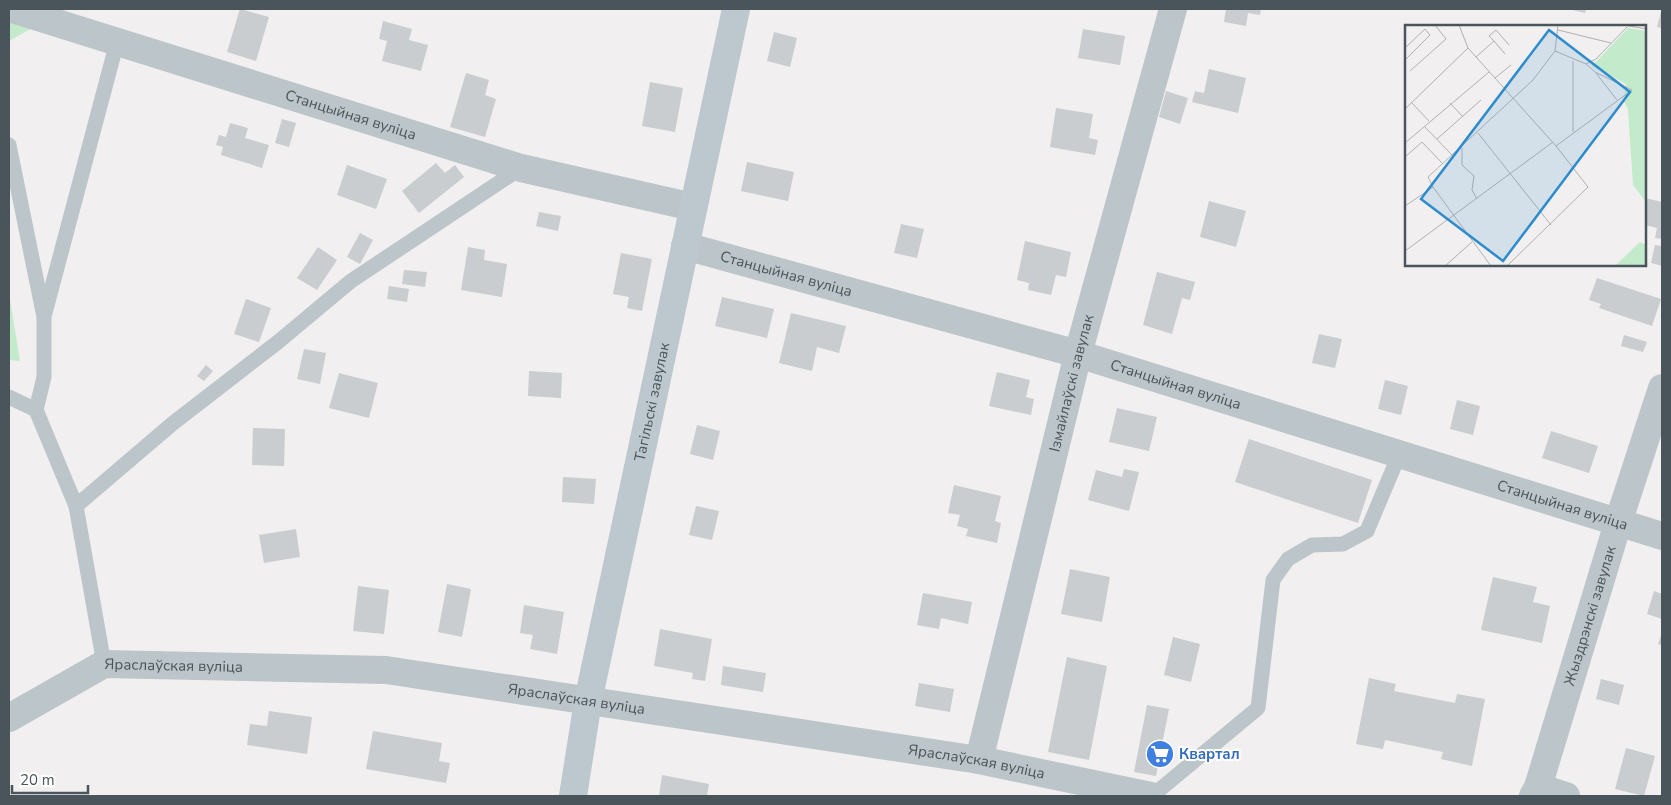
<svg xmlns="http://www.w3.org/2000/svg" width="1671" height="805" font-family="'Nunito Sans',sans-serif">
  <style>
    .green { fill: #c2eacb }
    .building { fill: #c9cdd0 }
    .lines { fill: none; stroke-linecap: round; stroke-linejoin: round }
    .service { stroke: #bcc5ca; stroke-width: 15 }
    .minor { stroke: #bcc5ca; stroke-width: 28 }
    .secondary { stroke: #bdc8ce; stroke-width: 28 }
    .labels { text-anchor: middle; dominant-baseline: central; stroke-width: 4; stroke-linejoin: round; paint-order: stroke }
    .street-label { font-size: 15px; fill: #49555a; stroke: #fff }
    .shop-label { font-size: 15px; font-weight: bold; fill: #366cbe; stroke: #fff; text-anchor: start }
    .inset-road { fill: none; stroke: #aeb1b3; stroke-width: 1 }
    .view { fill: #2e8ccc; fill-opacity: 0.15; stroke: #2e8ccc; stroke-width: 2.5 }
    .inset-edge { fill: none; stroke: #49555a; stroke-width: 2.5 }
  </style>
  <rect width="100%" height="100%" fill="#f1efef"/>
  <path class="green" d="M9 9H65L9 41Z
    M9 293 20 361 9 360Z"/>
  <path class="building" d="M240 9 269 17 256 61 227 52Z
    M1226 9H1261L1260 15 1248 13 1246 26 1224 22Z
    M1569 9H1586L1585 13Z
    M1661 12H1662V28L1657 27Z
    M383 21 412 29 409 40 428 45 421 71 382 61 387 41 379 39Z
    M1083 29 1125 36 1120 65 1078 58Z
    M774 32 797 38 790 67 767 61Z
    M1209 69 1246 78 1238 113 1192 102 1195 91 1204 93Z
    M466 73 489 80 485 95 496 99 485 137 450 127Z
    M650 82 683 88 675 132 642 126Z
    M1166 91 1188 98 1180 124 1159 117Z
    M1056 108 1093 114 1089 138 1098 140 1095 155 1050 147Z
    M282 119 296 123 289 147 275 143Z
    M230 123 248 128 245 138 269 145 262 168 221 155 223 147 216 145 219 135 226 137Z
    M747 162 794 172 788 201 741 191Z
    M436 163 445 173 455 165 464 177 419 213 402 191Z
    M347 165 387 179 376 209 337 195Z
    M1645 198 1662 202V239L1655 238 1657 228 1645 225Z
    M1209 201 1246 211 1236 247 1200 237Z
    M539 212 561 216 558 231 536 226Z
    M901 224 924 229 917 258 894 253Z
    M360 233 373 240 360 264 347 257Z
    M1025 241 1071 252 1066 277 1056 275 1051 295 1028 290 1029 283 1017 280Z
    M1655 245 1662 246V266L1651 263Z
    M318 247 337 260 317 290 297 278Z
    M468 247 485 250 484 260 507 264 502 297 461 290Z
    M621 253 652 259 642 311 627 308 629 297 613 294Z
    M404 270 427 272 425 287 402 284Z
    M1157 272 1195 282 1190 300 1182 298 1172 334 1143 325Z
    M1597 278 1661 299 1652 326 1599 308 1601 304 1589 300Z
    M389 286 409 289 407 302 387 299Z
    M722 297 774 309 767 338 715 326Z
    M246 299 271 308 259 342 234 334Z
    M791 313 846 326 839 353 817 347 812 371 779 363Z
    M1319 334 1342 339 1335 368 1312 363Z
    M1624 335 1647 342 1643 352 1621 346Z
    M304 349 326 353 320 384 297 379Z
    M206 365 213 371 204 381 197 376Z
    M529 371 562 373 561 398 528 396Z
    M997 372 1030 380 1026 397 1034 399 1031 415 989 406Z
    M339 373 378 383 369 418 329 408Z
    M1385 380 1408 386 1401 415 1378 409Z
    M1457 400 1480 406 1473 435 1450 429Z
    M1117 408 1157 417 1149 451 1109 442Z
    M697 425 720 431 713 460 690 454Z
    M253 428 285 429 284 466 252 465Z
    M1551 431 1598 446 1589 473 1542 458Z
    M1249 439 1372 480 1358 523 1235 482Z
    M1124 469 1139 472 1129 511 1088 500 1096 470 1122 477Z
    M563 477 596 479 594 504 562 502Z
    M954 485 1001 496 995 521 1001 523 997 543 966 536 968 529 957 526 960 515 948 513Z
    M696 506 719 511 712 540 689 535Z
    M296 529 300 557 264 563 259 535Z
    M1070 569 1110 577 1102 622 1061 614Z
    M1493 577 1537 587 1533 602 1550 606 1542 643 1481 630Z
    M447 584 471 589 462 637 438 632Z
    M358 586 389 590 384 634 353 631Z
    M1654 591 1662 594V619L1647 614Z
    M923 593 972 602 968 624 941 618 939 629 917 625Z
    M524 605 564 612 557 654 530 649 533 635 520 633Z
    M660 629 712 639 705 681 692 679 693 673 654 666Z
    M1662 633V645L1658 644Z
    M1173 637 1200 644 1191 682 1164 675Z
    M1067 657 1107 666 1089 760 1048 752Z
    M723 666 766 673 763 692 721 685Z
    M1369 678 1396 684 1394 691 1455 703 1457 694 1485 699 1472 766 1441 759 1443 752 1385 740 1383 749 1356 744Z
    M1601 679 1624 685 1619 705 1596 699Z
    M919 683 954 689 950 712 915 706Z
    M1147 705 1169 709 1156 776 1134 772Z
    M269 711 312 717 307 754 247 745 250 724 267 726Z
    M373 731 442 743 439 761 450 763 446 783 366 769Z
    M1626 748 1655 756 1644 796 1615 789Z
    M662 775 709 784 707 796H659Z"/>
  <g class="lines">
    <path class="service" d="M9 145 44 317V377L36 410 76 506 104 664
      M45 313 117 42
      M9 397 36 410
      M76 506 172 424 278 342 351 281 521 168
      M1152 796 1258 708 1273 580 1288 559 1312 545 1343 544 1367 531 1399 455"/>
    <g class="minor">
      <path id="s1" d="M12 9 521 168 693 207"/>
      <path id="s2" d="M685 246 1078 354 1662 536"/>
      <path id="s3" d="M9 718 104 664 386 670 979 760 1151 796"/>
      <path id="s4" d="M979 760 1078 354 1173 9"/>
      <path id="s5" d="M1538 787 1618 523 1662 388"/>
      <path d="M1533 796 1538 787 1566 796"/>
    </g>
    <path class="secondary" id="s6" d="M573 796 588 701 736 9"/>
  </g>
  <defs>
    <symbol id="supermarket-disc" viewBox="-11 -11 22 22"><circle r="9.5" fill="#3f7fe0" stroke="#fff"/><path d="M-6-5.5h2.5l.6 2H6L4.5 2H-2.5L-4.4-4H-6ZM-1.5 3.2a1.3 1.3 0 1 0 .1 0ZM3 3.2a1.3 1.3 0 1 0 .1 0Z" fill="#fff"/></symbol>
  </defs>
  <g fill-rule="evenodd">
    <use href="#supermarket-disc" x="1144" y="738" width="32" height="32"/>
  </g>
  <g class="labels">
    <g class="street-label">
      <text stroke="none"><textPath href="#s1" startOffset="355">Станцыйная вуліца</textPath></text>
      <text stroke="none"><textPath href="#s2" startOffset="105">Станцыйная вуліца</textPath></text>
      <text stroke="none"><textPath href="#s4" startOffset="388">Ізмайлаўскі завулак</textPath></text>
      <text stroke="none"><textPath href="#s2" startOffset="510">Станцыйная вуліца</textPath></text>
      <text stroke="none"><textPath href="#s6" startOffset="402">Тагільскі завулак</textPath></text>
      <text stroke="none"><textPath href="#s2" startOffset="915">Станцыйная вуліца</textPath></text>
      <text stroke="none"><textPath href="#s5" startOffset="179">Жыздрэнскі завулак</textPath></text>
      <text stroke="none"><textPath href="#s3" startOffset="179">Яраслаўская вуліца</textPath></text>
      <text stroke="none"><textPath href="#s3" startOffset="584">Яраслаўская вуліца</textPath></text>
      <text stroke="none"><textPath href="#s3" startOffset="989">Яраслаўская вуліца</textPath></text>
    </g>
    <g class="shop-label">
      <text x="1179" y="754">Квартал</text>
    </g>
  </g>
  <g transform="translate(1405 25)">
    <rect width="241" height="241" fill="#f1efef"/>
    <path d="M223 3 241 6V177L228 160 223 84 219 76 221 59 187 41ZM235 217 241 220V241H210Z" fill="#c2eacb"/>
    <path class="inset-road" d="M54 0 63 23 151 121 183 162 102 241M218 0 242 4M153 5 206 18M89 16 84 11 91 5 104 20M0 23 20 4 25 10 0 35M150 26 181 39 190 47 227 65 151 121M71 32 89 16 100 29M168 36V107M181 39 191 34 222 2M5 46 41 14 30 0M191 48 212 75M90 53 106 40M7 78 24 96M45 78 58 92M0 84 63 23M19 101 47 130M73 108 146 200M32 114 76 75M0 118 84 47M57 123V140L69 151 67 165 72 174M0 132 17 117 38 139M28 162 86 241M0 181 28 162 23 152 128 55 150 26 153 0M0 226 148 117M40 241 67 217"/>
    <path class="view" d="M144 5 225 67 98 236 16 174Z"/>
    <rect width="241" height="241" class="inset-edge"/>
  </g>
  <rect width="1671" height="805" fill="none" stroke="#49555a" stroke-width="20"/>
  <path d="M12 785v8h76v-8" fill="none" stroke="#49555a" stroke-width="2.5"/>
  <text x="20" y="785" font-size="15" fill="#49555a" stroke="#ffffff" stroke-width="4" paint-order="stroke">20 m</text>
</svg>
